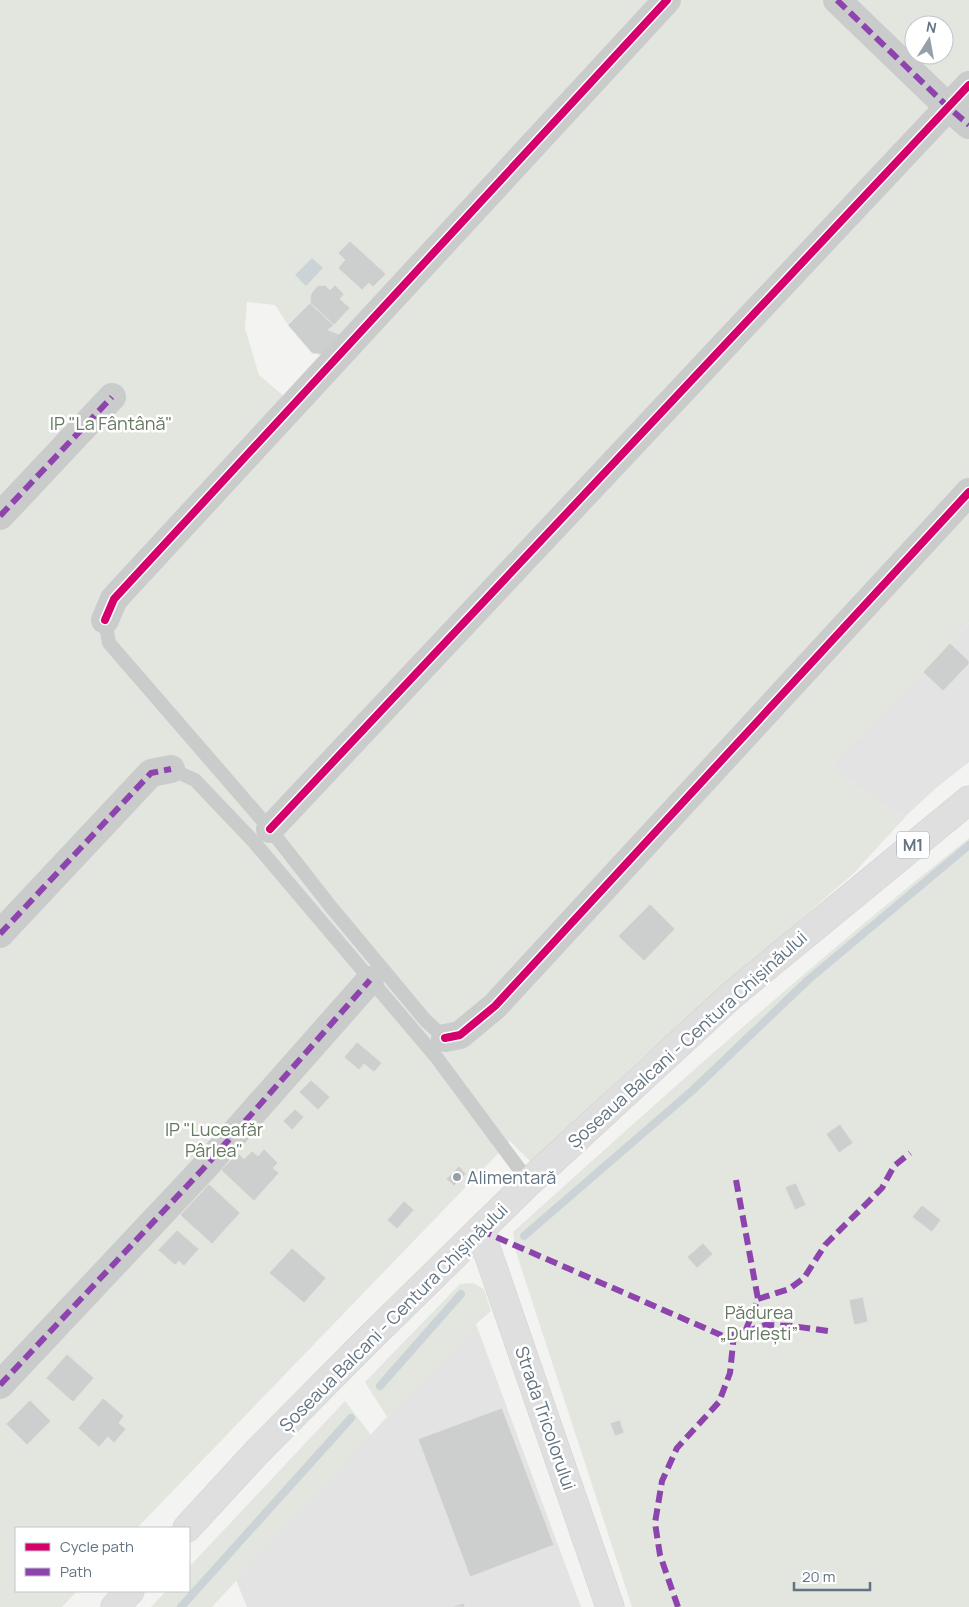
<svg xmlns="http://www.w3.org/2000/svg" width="969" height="1607" font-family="Manrope,sans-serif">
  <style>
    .built { fill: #e2e3e2 }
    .green { fill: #e2e6df; fill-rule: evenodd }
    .water { fill: #cbd3d6 }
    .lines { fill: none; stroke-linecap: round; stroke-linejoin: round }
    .stream { stroke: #cbd3d6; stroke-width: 8 }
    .building { fill: #cdcece; stroke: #e2e2e1 }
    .secondary-casing { stroke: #cfd1d1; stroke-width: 29 }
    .highway-casing { stroke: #cfd0d0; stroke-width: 29 }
    .lane { stroke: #cacccc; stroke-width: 14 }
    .street { stroke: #cacccc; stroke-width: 28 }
    .secondary { stroke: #dfdfe0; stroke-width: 28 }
    .highway { stroke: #dfdfe0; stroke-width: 28 }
    .quiet { stroke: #8e44ad; stroke-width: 6; stroke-dasharray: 12 6; stroke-linecap: butt }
    .cycleway-casing { stroke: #fff; stroke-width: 11 }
    .cycleway { stroke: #d6006c; stroke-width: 8 }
    .poi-dot { fill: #95a0a9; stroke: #fff; stroke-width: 2 }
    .labels { text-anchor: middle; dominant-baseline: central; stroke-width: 5; stroke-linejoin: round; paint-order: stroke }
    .shield { fill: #fff; stroke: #919da8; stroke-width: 1 }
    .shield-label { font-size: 16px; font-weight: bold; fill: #627382 }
    .park-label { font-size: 18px; fill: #657961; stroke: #fff }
    .street-label { font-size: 18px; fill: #627382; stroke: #fff }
    .poi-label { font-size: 18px; fill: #627382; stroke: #fff; text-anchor: start }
  </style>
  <rect width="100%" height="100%" fill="#f3f3f1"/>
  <path class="built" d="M969 623V762L936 788 908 814 896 815 831 766Z
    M476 1324 581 1607H247L236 1580 400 1403Z"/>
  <path class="green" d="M0 0H969V623L831 766 896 815 908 814 854 873 638 1061 531 1162 510 1141 137 1528H16V1591H77L62 1607H0ZM914 25H944V55H914ZM247 302 275 305 288 325 312 353 325 355 286 398 259 375 245 328Z
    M969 838V1607H632L516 1252 513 1232C662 1098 811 963 969 838Z
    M473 1283 484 1289 491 1311 476 1324 387 1417 365 1382 460 1284Z
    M345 1401 371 1435 212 1607H151L166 1591H189V1567Z"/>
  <path class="water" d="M312 258 323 268 306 286 295 275Z"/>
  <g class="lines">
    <path class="stream" d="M524 1236 693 1090 808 980 969 845
      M380 1386 461 1294
      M181 1607 351 1418"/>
  </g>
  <path class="building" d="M350 241 386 274 373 287 369 283 362 290 338 268 345 260 338 253Z
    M325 285 330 290 335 285 344 294 340 299 350 308 334 325 310 303 311 294 317 286Z
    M310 303 334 325 328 330 344 336 326 355 312 353 288 325Z
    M950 643 969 661V664L943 691 923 672Z
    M650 904 675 929 644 961 618 936Z
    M357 1042 382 1063 374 1072 364 1064 359 1070 344 1057Z
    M311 1080 330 1097 318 1110 299 1092Z
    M295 1109 304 1117 292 1130 283 1121Z
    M840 1124 853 1143 839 1153 826 1134Z
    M264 1149 278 1163 273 1168 279 1173 254 1201 221 1170 238 1153 244 1159 252 1151 258 1156Z
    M459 1166 466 1174 454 1186 446 1179Z
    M796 1183 806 1205 795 1210 785 1187Z
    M209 1184 240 1213 212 1244 180 1215Z
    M404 1201 414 1210 397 1229 387 1220Z
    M922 1205 941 1220 932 1232 912 1217Z
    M177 1230 199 1249 184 1266 179 1261 175 1265 158 1250Z
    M703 1243 713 1254 697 1268 687 1257Z
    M292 1248 326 1278 304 1303 269 1273Z
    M863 1297 868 1322 854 1325 849 1300Z
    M67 1354 94 1378 73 1402 46 1378Z
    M103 1398 124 1416 119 1423 126 1429 114 1443 108 1437 99 1447 78 1428Z
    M30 1400 51 1421 27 1445 6 1424Z
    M502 1408 554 1545 470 1577 418 1439Z
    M620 1420 624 1433 615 1436 610 1423Z
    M464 1603 465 1607H451Z"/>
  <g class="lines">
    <defs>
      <path id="secondary" d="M480 1230 610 1607"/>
      <path id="highway" d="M187 1528 257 1452 368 1340 529 1182 732 995 969 800
        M115 1607 130 1591"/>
    </defs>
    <use href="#secondary" class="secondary-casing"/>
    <use href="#highway" class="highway-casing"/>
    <path class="lane" d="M105 620 109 643 270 829 331 907 426 1021 445 1038
      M171 769 195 780 254 842 437 1058 529 1182"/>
    <path class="street" d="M837 0 948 107 969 125
      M0 516 112 397
      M105 620 114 599 667 0
      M270 829 969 85
      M0 934 151 773 171 769
      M445 1038 460 1035 495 1006 969 492
      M0 1385 203 1169 370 980"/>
    <use href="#secondary" class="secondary"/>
    <use href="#highway" class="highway"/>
    <path class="quiet" d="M837 0 948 107 969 125
      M0 516 112 397
      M0 934 151 773 171 769
      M736 1180 758 1299 745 1332
      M480 1230 723 1336 739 1334 765 1325 792 1326 828 1331
      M758 1299 789 1289 804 1278 825 1245 882 1188 894 1166 910 1153
      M0 1385 203 1169 370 980
      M678 1607 660 1555 655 1523 662 1481 677 1448 719 1402 730 1373 734 1334"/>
    <defs>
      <path id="cycleway" d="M105 620 114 599 667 0
        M270 829 969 85
        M445 1038 460 1035 495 1006 969 492"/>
    </defs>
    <use href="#cycleway" class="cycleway-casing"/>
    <use href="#cycleway" class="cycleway"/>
  </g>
  <circle class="poi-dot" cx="457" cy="1177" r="5"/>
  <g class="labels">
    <rect class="shield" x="897" y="831.5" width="32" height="27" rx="4"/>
    <g class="shield-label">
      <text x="913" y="845">M1</text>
    </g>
    <g class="park-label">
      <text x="111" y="423">IP "La Fântână"</text>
      <text x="214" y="1129">IP "Luceafăr<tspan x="214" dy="21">Pârlea"</tspan></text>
      <text x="759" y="1312">Pădurea<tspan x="759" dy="21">„Durlești”</tspan></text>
    </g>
    <g class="street-label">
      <text transform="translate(687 1039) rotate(-42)">Șoseaua Balcani - Centura Chișinăului</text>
      <text transform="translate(393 1317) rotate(-45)">Șoseaua Balcani - Centura Chișinăului</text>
      <text transform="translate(546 1418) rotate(71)">Strada Tricolorului</text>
    </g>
    <g class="poi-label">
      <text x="467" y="1177">Alimentară</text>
    </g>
  </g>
  <rect x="15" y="1527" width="175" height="65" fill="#ffffff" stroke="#c0c7cd"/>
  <rect x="25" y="1543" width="25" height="8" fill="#d6006c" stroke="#c0c7cd"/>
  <text x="60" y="1552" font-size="15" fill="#627382">Cycle path</text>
  <rect x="25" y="1568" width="25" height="8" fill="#8e44ad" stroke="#c0c7cd"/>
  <text x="60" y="1577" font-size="15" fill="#627382">Path</text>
  <g transform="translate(929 40) rotate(11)"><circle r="24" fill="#ffffff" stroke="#c0c7cd"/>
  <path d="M0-4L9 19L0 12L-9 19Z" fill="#95a0a9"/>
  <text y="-8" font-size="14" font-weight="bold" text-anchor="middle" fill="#627382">N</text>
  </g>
  <path d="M794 1582v8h76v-8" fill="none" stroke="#627382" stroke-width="2.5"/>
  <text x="802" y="1582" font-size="15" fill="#627382" stroke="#ffffff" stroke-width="4" paint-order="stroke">20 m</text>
</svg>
